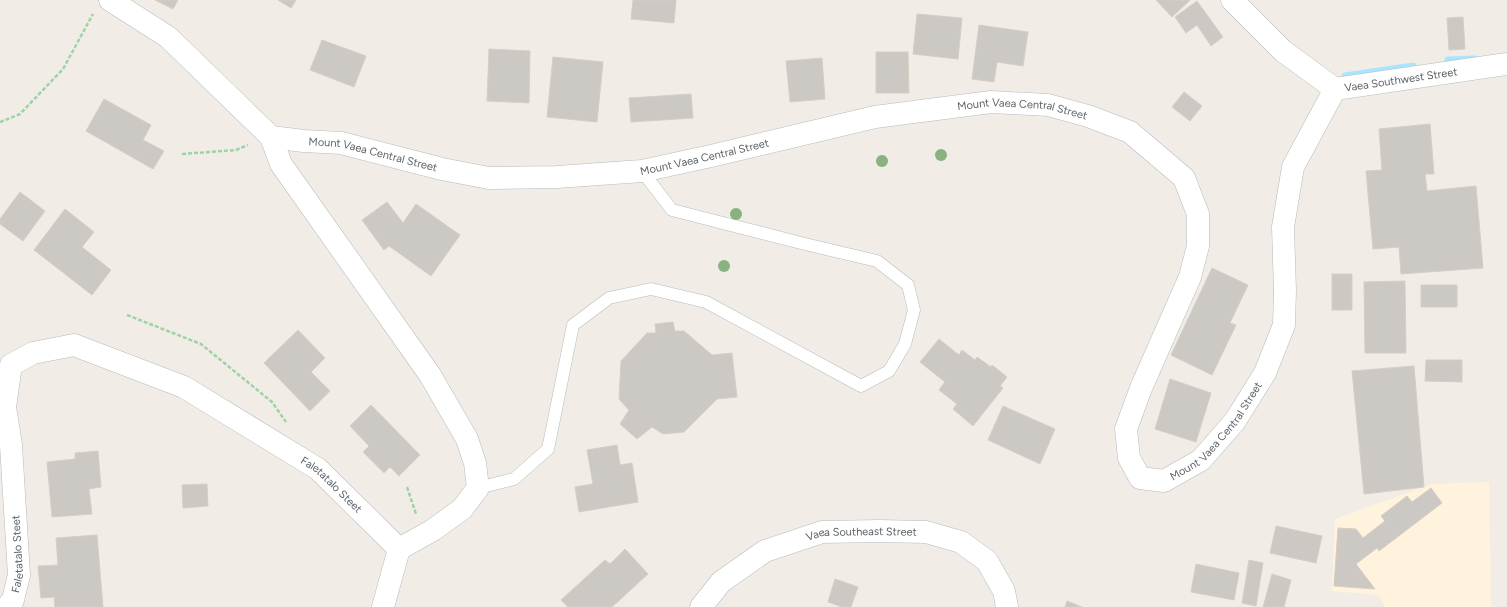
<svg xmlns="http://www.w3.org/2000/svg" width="1507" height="607" font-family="Figtree,sans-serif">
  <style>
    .commercial { fill: #fff3dd }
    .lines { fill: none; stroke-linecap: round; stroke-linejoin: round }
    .stream { stroke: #a8e5ff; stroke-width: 7 }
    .building { fill: #ccc8c3; stroke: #d7cec4 }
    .service-casing { stroke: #b6babe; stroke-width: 13 }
    .minor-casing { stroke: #b6babe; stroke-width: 23 }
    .path { stroke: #9cd4a5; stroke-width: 2.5; stroke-dasharray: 4 2; stroke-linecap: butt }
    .service { stroke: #fff; stroke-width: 12 }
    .minor { stroke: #fff; stroke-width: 22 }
    .tree { fill: #88b27f }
    .labels { text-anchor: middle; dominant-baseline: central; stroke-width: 4; stroke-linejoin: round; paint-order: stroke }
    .street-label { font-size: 11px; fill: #5d6468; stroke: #fff }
  </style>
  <rect width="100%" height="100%" fill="#f1ede6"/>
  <path class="commercial" d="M1489 482 1491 607H1385L1378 595 1332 591 1335 519 1432 484Z"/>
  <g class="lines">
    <path class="stream" d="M1448 60 1474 59
      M1345 76 1413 66"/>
  </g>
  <path class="building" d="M155 0H178L173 9Z
    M278 0H296L291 8Z
    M633 0H676L674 23 631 19Z
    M1156 0H1190L1172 17Z
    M1197 1 1223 37 1211 46 1197 25 1186 33 1175 17Z
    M917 14 962 18 958 59 913 54Z
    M1463 17 1465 49 1449 50 1447 18Z
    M979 25 1028 32 1023 66 997 62 994 82 972 79Z
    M322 40 366 56 354 87 310 70Z
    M489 49 530 51 529 103 487 101Z
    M876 52H908L909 93H876Z
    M553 57 603 62 597 122 547 117Z
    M822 58 825 99 790 102 786 61Z
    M1184 92 1202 106 1190 121 1172 107Z
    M691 94 693 118 631 122 629 98Z
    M104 99 151 125 143 140 164 151 153 169 86 131Z
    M1430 124 1434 174H1425L1427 191 1476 186 1483 268 1401 274 1399 247 1373 249 1366 171 1382 170 1379 129Z
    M20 192 45 211 23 241 0 224V219Z
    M387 202 403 223 416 204 460 235 431 276 389 246 384 250 362 220Z
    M65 209 94 232 82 247 111 270 92 295 34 250Z
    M1212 268 1248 285 1230 323 1236 325 1212 375 1171 355Z
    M1332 274H1352V310H1332Z
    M1405 281 1406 353H1365L1364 282Z
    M1421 285H1457V307H1421Z
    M673 322 675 331H684L712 355 732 353 737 397 717 399 684 432 663 434 652 427 637 439 620 424 629 410 619 399 621 361 647 333H656L655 324Z
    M298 330 325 358 311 372 330 391 310 411 264 363Z
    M939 339 959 355 962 350 975 360 977 357 991 367 992 365 1007 377 1000 386 1003 388 973 426 953 409 957 404 939 390 945 382 920 362Z
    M1426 360H1462V382L1425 381Z
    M1414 366 1424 487 1364 494 1352 371Z
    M1170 379 1211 393 1196 442 1155 429Z
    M371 405 420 455 399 476 390 467 384 473 363 452 369 446 350 426Z
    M1003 406 1055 429 1040 464 988 440Z
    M617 445 620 465 632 463 638 502 579 512 575 487 593 484 587 450Z
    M98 451 101 487 89 489 92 514 52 517 47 462 75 459V453Z
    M207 484 208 506 183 508 182 485Z
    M1431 488 1442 503 1379 551 1377 548 1356 564 1375 589 1334 586 1338 528 1356 529 1363 538 1385 521 1381 516 1407 496 1412 502Z
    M1276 526 1322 536 1316 563 1270 553Z
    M97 535 103 607H55L54 597 41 598 38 566 58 565 56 538Z
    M625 549 648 574 612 607H568L561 600 605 560 610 564Z
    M1249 560 1263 563 1256 606 1242 603Z
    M1196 564 1239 573 1234 600 1191 592Z
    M1272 574 1291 580 1284 607H1263Z
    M835 579 858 587 851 607H842L828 602Z
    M1067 601 1082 607H1065Z"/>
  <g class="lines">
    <defs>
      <path id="service" d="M478 488 514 479 548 449 573 325 609 298 651 289 706 302 861 386 889 371 905 344 914 310 908 285 877 261 805 244 672 210 642 171"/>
      <g id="minor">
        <path id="s1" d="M110 0 168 37 271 137 304 141 341 143 442 169 489 178 557 177 642 171 711 156 875 117 991 102 1048 105 1088 116 1130 132 1184 178 1198 214V246L1190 277 1141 388 1126 429 1129 458 1140 478 1164 481 1201 460 1235 421 1265 373 1284 325 1285 290 1283 227 1293 167 1335 89"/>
        <path id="s2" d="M1232 0 1283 51 1335 89 1507 64"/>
        <path id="s3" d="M7 607 13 600 19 575 11 445 5 407 11 365 33 353 74 345 184 387 318 469 399 549 433 530 462 509 478 488 475 463 467 439 430 375 281 164 271 137"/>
        <path d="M383 607 399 549"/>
        <path id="s4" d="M701 607 721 582 765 551 822 532 879 531 926 532 961 542 987 561 1004 591 1007 607"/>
      </g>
    </defs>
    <use href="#service" class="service-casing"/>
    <use href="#minor" class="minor-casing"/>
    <path class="path" d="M0 122 20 114 63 69 93 14
      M182 154 236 150 248 145
      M127 315 201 344 272 402 286 422
      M407 487 416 514"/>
    <use href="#service" class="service"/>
    <use href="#minor" class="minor"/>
  </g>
  <g class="tree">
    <circle cx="941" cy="155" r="6"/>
    <circle cx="882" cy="161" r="6"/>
    <circle cx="736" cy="214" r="6"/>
    <circle cx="724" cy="266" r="6"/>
  </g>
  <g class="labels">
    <g class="street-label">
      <text stroke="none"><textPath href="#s2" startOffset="203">Vaea Southwest Street</textPath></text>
      <text stroke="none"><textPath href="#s1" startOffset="976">Mount Vaea Central Street</textPath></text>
      <text stroke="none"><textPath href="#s1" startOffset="316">Mount Vaea Central Street</textPath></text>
      <text stroke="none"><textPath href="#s1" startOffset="652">Mount Vaea Central Street</textPath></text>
      <text stroke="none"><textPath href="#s1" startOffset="1576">Mount Vaea Central Street</textPath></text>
      <text stroke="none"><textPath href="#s3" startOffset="608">Faletatalo Steet</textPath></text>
      <text stroke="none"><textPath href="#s4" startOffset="185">Vaea Southeast Street</textPath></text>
      <text stroke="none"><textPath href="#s3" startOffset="56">Faletatalo Steet</textPath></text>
    </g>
  </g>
</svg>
